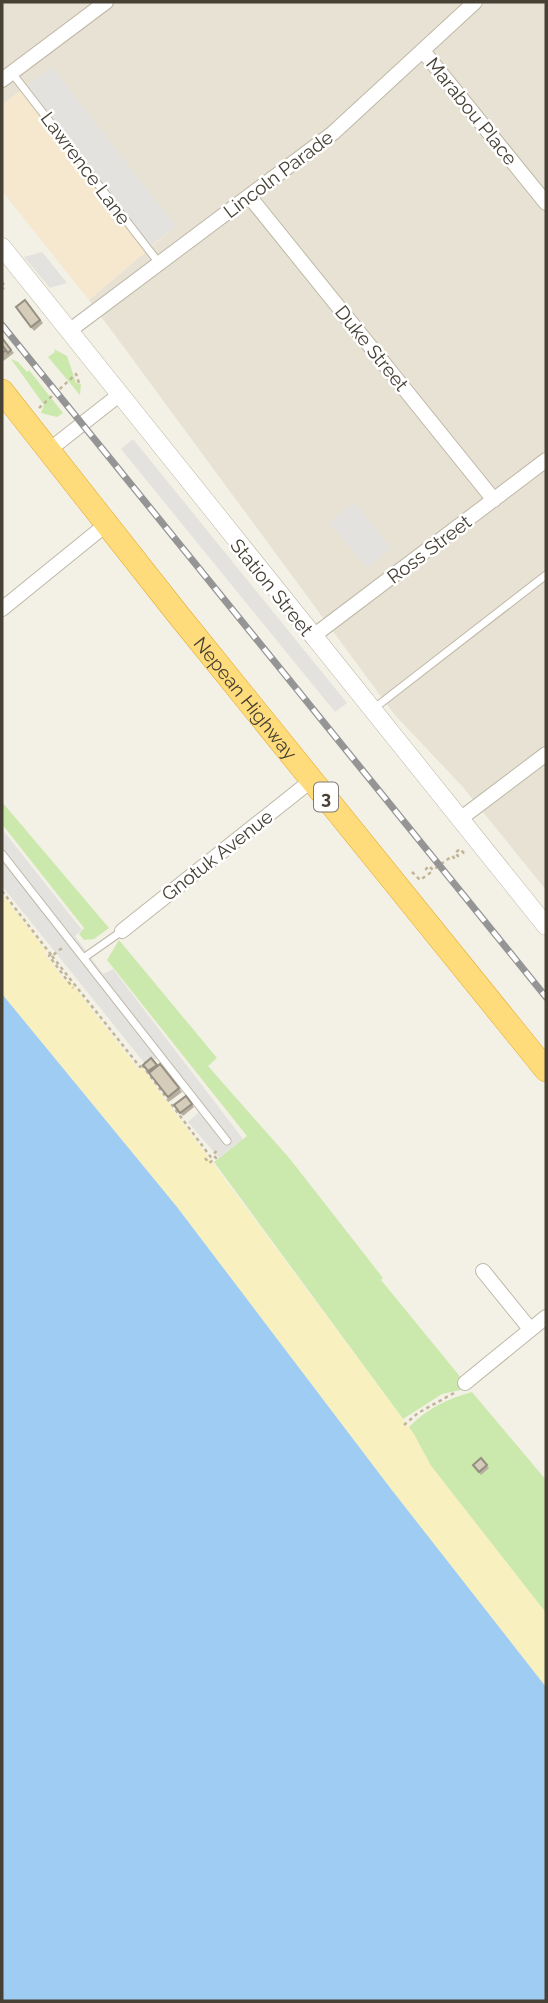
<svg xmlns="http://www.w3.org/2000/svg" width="548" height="2003" font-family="Raleway,sans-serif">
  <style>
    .residential { fill: #e7e2d3 }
    .commercial { fill: #f6e8cf }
    .green { fill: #cbe9ac }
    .sand { fill: #f9f0bf }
    .parking { fill: #e4e2de }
    .water { fill: #9fccf2 }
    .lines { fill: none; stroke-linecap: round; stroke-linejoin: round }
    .service-casing { stroke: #bfb8a7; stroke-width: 9 }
    .minor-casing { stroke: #bfb8a7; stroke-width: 16 }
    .tertiary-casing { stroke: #bfb8a7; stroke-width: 19 }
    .trunk-casing { stroke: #e2aa30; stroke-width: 24 }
    .path { stroke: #c1b598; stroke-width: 2.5; stroke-dasharray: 3.5 3.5; stroke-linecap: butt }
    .service { stroke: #fff; stroke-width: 7 }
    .minor { stroke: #fff; stroke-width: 14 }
    .tertiary { stroke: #fff; stroke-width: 18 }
    .trunk { stroke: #ffdc7b; stroke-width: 23 }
    .rail-casing { stroke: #959595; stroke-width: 7 }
    .rail { stroke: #fff; stroke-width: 4.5; stroke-dasharray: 13; stroke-linecap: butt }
    .wall { fill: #b7afa0 }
    .building { fill: #d5ccba; stroke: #958f82; stroke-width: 2 }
    .labels { text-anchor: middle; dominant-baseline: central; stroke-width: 5; stroke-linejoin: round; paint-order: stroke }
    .shield { fill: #fff; stroke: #7e7972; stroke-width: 2 }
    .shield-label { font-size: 18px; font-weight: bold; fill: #464035 }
    .street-label { font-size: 19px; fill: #464035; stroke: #fff }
  </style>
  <rect width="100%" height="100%" fill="#f3f0e5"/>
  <path class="residential" d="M2 2H546V890L462 786 394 714 89 300 175 227 52 67 2 105Z"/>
  <path class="commercial" d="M52 67 176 226 89 300 2 191V105Z"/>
  <path class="green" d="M54 349 67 356 76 383 81 384 80 395 48 357 55 352Z
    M11 359 18 362 27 372 29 370 63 413 57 417 41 413 44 405Z
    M2 802 109 928 94 939 84 940 79 934 84 928 2 824Z
    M119 940 217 1058 208 1066 290 1159 383 1278 381 1280 462 1379 465 1389 442 1394 403 1419 214 1162 247 1136 107 960Z
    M472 1392 546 1480V1613L431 1466 409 1427C428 1408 447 1399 472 1392Z"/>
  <path class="sand" d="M2 894 47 952 45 954 65 981 69 980 139 1070 142 1068 414 1434 431 1466 546 1613V1687L391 1489 177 1207 2 994Z"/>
  <path class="parking" d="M52 67 176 226 146 250 21 90Z
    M42 252 67 283 50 288 24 257Z
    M133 439 347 703 335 712 121 449Z
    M354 502 391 548 367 568 329 522Z
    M2 829 82 930 75 936 103 974 113 969 243 1139 219 1158 188 1122 199 1112 157 1058 146 1065 2 886Z"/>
  <path class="water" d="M2 994 177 1207 391 1489 546 1687V2001H2Z"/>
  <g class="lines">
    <defs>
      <path id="service" d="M12 73 159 263
        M372 710 546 575
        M2 854 227 1141
        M85 957 122 931"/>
      <path id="minor" d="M423 51 546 203
        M2 80 106 2
        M249 196 494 500
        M69 331 333 133 475 2
        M49 450 119 395
        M2 609 108 523
        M312 637 546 460
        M460 819 546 754
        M122 931 312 780
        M483 1271 530 1329
        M465 1383 546 1317"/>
      <path id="tertiary" d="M2 247 546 926"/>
      <g id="trunk">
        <path id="s1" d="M2 391 176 612 546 1070"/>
      </g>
    </defs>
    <use href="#service" class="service-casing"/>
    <use href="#minor" class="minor-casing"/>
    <use href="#tertiary" class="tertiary-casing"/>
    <use href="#trunk" class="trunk-casing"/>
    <path class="path" d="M2 282 5 287 2 289
      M39 408 76 374 79 383
      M412 872 420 880 430 873 426 869 429 866 433 870 452 856 455 859 458 856 455 853 460 849 464 853 467 851
      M2 891 52 956 62 948
      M51 954 49 956 73 988
      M52 956 140 1067 149 1060
      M142 1065 213 1160
      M205 1158 209 1163 216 1158 213 1155 218 1149
      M404 1425 418 1413 454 1393"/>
    <use href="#service" class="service"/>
    <use href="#minor" class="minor"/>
    <use href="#tertiary" class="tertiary"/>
    <use href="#trunk" class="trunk"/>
    <defs>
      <path id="rail" d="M2 325 546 997"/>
    </defs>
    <use href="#rail" class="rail-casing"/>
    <use href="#rail" class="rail"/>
  </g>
  <path class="wall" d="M25 300 43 323 34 331 16 307Z
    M2 338 14 353 2 362Z
    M151 1058 158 1066 160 1064 182 1092 170 1101 143 1065Z
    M186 1096 194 1107 183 1116 174 1105Z
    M481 1458 489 1468 481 1475 473 1465Z"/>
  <path class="building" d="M25 300 40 320 31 327 16 307Z
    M2 338 11 350 8 353 2 345Z
    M2 345 6 350 2 353Z
    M151 1058 157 1065 148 1071 143 1065Z
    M160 1064 179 1088 168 1097 149 1073Z
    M186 1096 192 1104 180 1113 174 1105Z
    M481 1458 487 1465 479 1472 473 1465Z"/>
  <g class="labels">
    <rect class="shield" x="314" y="782.5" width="24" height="29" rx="5"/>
    <g class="shield-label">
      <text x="326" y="797">3</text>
    </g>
    <g class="street-label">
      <text transform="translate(472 111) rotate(51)">Marabou Place</text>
      <text transform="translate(86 168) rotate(53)">Lawrence Lane</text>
      <text transform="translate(278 174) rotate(-37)">Lincoln Parade</text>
      <text transform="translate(372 348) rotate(51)">Duke Street</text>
      <text transform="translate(429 549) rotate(-37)">Ross Street</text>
      <text transform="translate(272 587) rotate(51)">Station Street</text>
      <text stroke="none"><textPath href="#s1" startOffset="392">Nepean Highway</textPath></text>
      <text transform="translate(217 855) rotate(-38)">Gnotuk Avenue</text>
    </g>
  </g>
  <rect width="548" height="2003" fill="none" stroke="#464035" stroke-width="7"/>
</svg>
